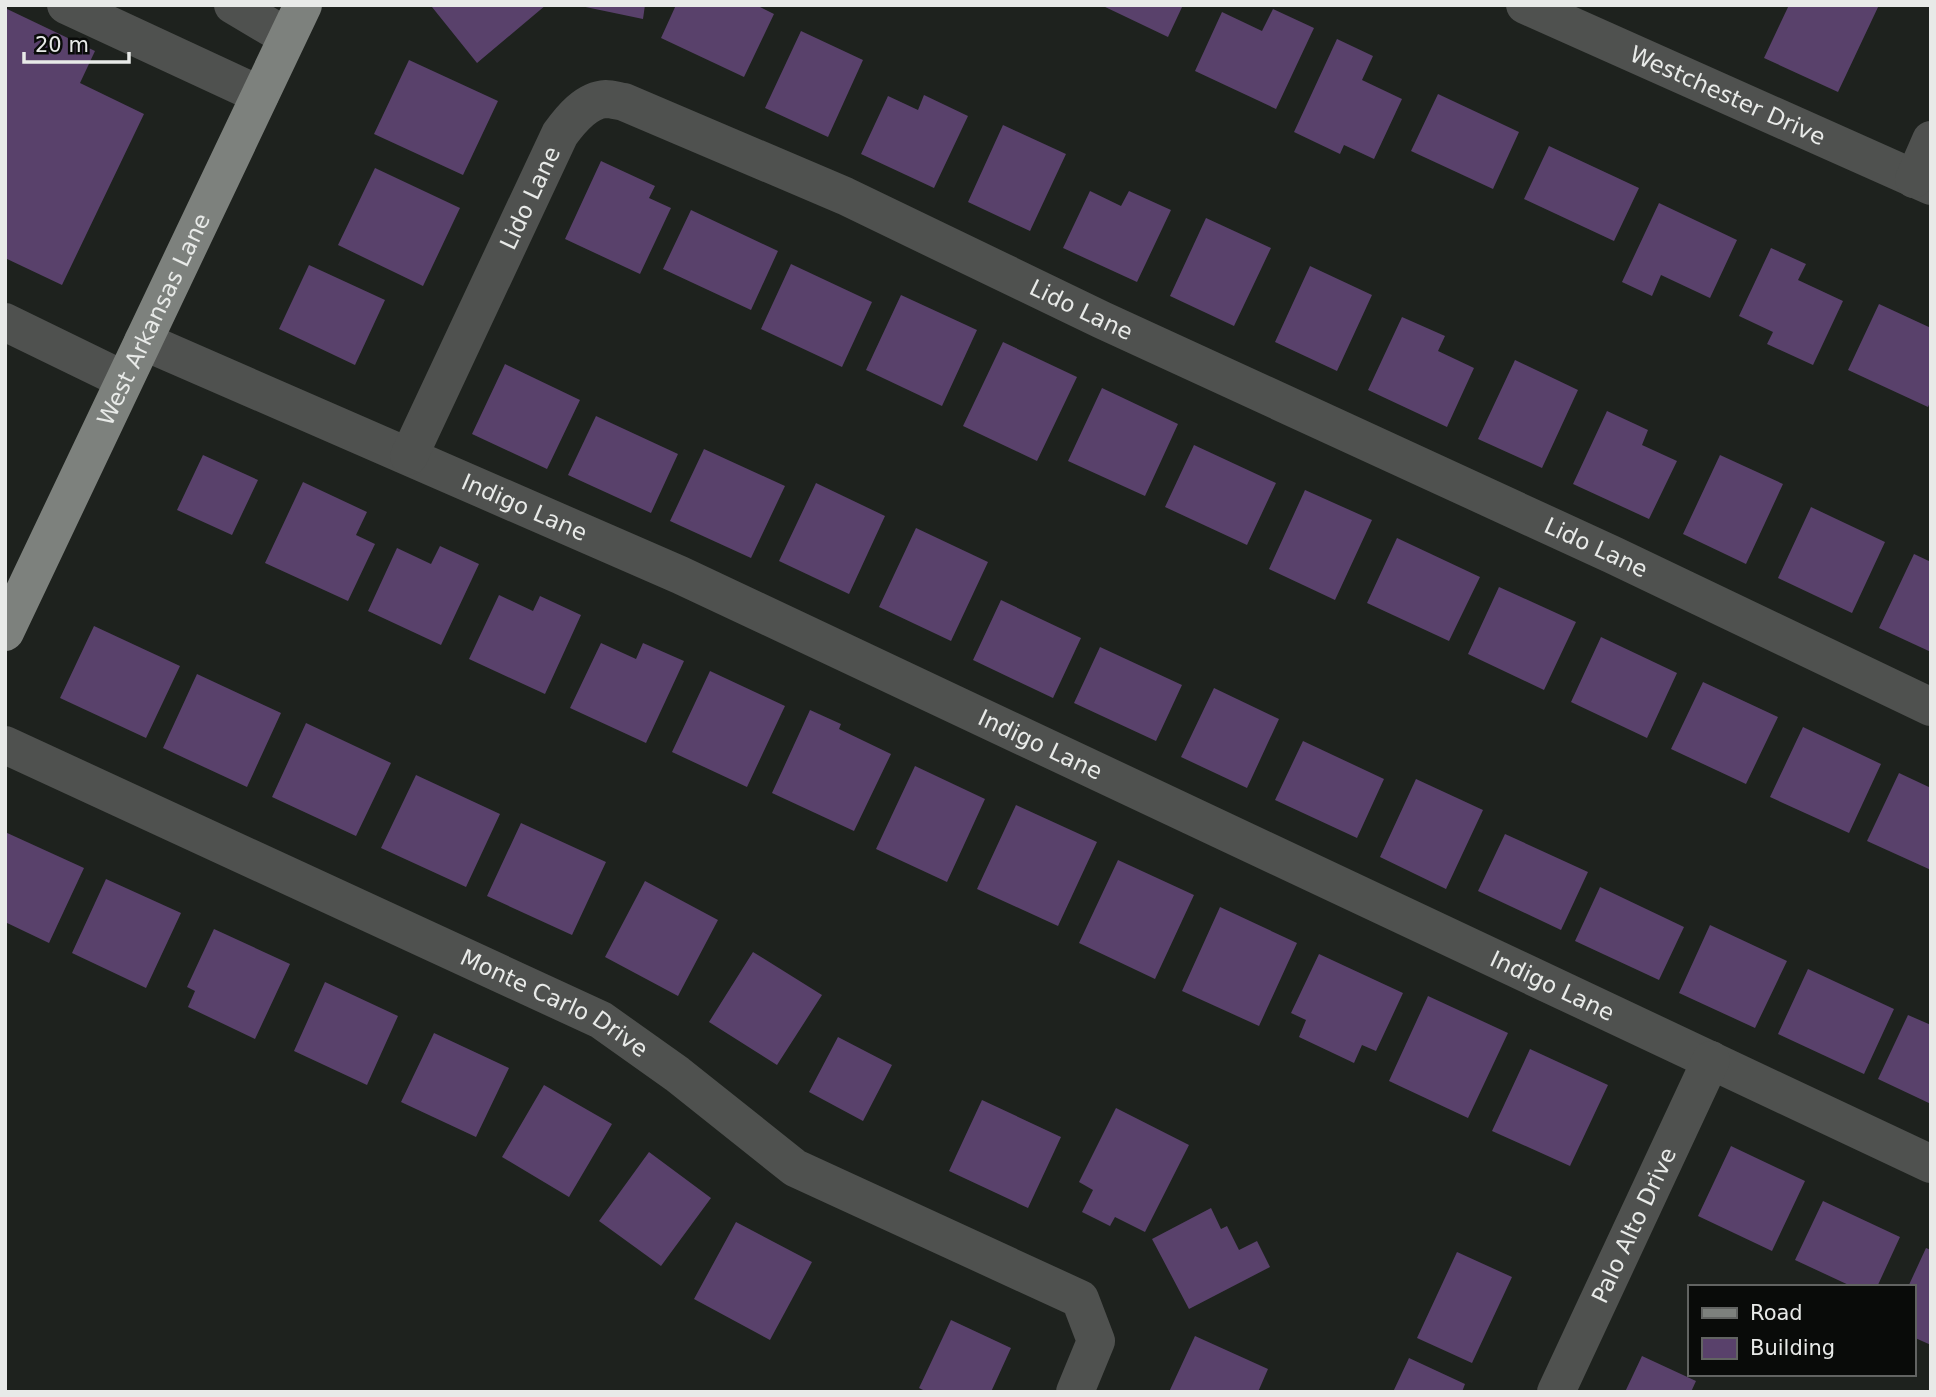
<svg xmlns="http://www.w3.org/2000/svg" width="1936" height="1397" font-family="'DejaVu Sans',sans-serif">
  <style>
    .building { fill: #59416b }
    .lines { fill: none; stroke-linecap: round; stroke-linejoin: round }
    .minor { stroke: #4f514f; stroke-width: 38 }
    .major { stroke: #7d817d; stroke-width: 38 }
    .labels { text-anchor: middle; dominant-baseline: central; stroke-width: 5; stroke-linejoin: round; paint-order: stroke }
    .street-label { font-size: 23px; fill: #e8eae8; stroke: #090b09 }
  </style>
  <rect width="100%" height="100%" fill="#1e221e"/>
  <path class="building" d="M434 5H546L477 63 432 7Z
    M576 5H645L643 19Z
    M676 5H756L774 14 744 77 661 38Z
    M1101 5H1183L1168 37Z
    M1789 5H1879L1838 92 1764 58Z
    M5 8 95 51 80 83 144 114 62 285 5 258Z
    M1273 9 1314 28 1276 109 1195 71 1222 12 1262 31Z
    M801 31 863 60 828 137 765 108Z
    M1337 39 1373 56 1362 80 1402 99 1374 159 1344 145 1340 154 1294 132Z
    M409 60 498 101 463 175 374 134Z
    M1438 94 1519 132 1493 189 1411 151Z
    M924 95 968 116 934 188 861 154 888 96 918 110Z
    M1003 125 1066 154 1030 231 968 202Z
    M1549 146 1639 188 1614 241 1524 199Z
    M601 161 655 186 649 198 671 208 640 274 565 239Z
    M375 168 460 208 423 286 338 245Z
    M1090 191 1121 206 1129 191 1171 210 1137 282 1063 248Z
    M1659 203 1737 240 1710 298 1661 275 1652 296 1622 282Z
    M691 210 778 251 751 310 663 269Z
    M1206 218 1271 248 1234 326 1170 296Z
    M1771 248 1806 264 1798 280 1843 301 1813 365 1767 344 1773 332 1739 316Z
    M791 264 872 302 842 367 761 329Z
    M309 265 385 300 355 365 279 329Z
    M1310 266 1372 295 1337 371 1275 342Z
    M901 295 977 330 942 406 866 370Z
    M1879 304 1931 328V400L1928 407 1848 370Z
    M1402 317 1445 336 1438 351 1474 368 1447 427 1368 390Z
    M1003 342 1077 377 1037 461 963 426Z
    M1515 360 1578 390 1542 468 1478 439Z
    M505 364 580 400 547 469 472 434Z
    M1102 388 1178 424 1145 496 1068 461Z
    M1607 411 1648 430 1642 445 1677 461 1649 519 1573 484Z
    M596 416 678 454 651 513 568 475Z
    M1194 445 1276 483 1247 545 1165 507Z
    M704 449 785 486 751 558 670 521Z
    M203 455 258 480 232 535 177 510Z
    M1720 455 1783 484 1746 564 1683 534Z
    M303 482 367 512 356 535 375 544 348 601 265 563Z
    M816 483 885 516 849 594 779 561Z
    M1305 490 1372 520 1335 600 1269 569Z
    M1811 507 1885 542 1852 613 1778 578Z
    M916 528 988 562 951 641 879 607Z
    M1397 538 1480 577 1449 641 1367 603Z
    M440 546 479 564 441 645 368 611 397 548 431 564Z
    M1914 554 1931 562V652L1879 628Z
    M1499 587 1576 622 1544 690 1468 654Z
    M499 595 533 611 540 596 581 615 545 694 469 659Z
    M1001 600 1081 638 1053 698 973 660Z
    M94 626 180 666 146 738 60 698Z
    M1601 637 1677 673 1647 738 1571 702Z
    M601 643 636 659 643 643 684 661 646 743 570 708Z
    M1100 647 1182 685 1156 741 1074 703Z
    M710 671 785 706 747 787 672 752Z
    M197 674 281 713 247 787 163 748Z
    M1703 682 1778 717 1746 784 1671 749Z
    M1214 688 1279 719 1247 788 1181 757Z
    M810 710 841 724 839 729 891 754 854 831 772 793Z
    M306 723 391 763 356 836 272 797Z
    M1803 727 1881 764 1849 833 1770 797Z
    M1303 741 1384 779 1357 838 1275 800Z
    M915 766 985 799 947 882 876 849Z
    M1899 773 1931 788V870L1867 841Z
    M416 775 500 814 466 887 381 848Z
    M1416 779 1483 810 1446 889 1380 857Z
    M1016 805 1097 842 1058 926 977 889Z
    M521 823 606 862 572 935 487 896Z
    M5 832 84 868 49 943 5 922Z
    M1505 834 1588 872 1561 930 1478 891Z
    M1118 860 1194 895 1155 979 1079 943Z
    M106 879 181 913 146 988 72 953Z
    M645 881 718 920 678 996 605 957Z
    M1600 887 1684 927 1659 980 1575 941Z
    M1220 907 1297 943 1259 1026 1182 991Z
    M1710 925 1787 961 1755 1028 1679 993Z
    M214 929 290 964 255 1039 188 1007 195 991 187 987Z
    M753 952 822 995 777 1065 709 1022Z
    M1319 954 1403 993 1376 1051 1362 1045 1354 1063 1299 1037 1306 1020 1291 1013Z
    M1808 969 1894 1009 1864 1074 1778 1034Z
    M325 982 398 1016 367 1085 294 1051Z
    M1428 996 1508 1033 1468 1118 1389 1081Z
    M1908 1015 1931 1025V1104L1878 1079Z
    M434 1033 509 1068 476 1137 401 1102Z
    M838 1037 892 1065 863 1121 809 1092Z
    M1530 1049 1608 1085 1570 1166 1492 1131Z
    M544 1085 612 1124 569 1197 502 1157Z
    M982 1100 1061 1137 1028 1208 949 1171Z
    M1116 1108 1189 1145 1145 1232 1115 1217 1110 1226 1082 1212 1093 1190 1079 1182Z
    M1731 1146 1805 1181 1772 1251 1698 1216Z
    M649 1152 711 1198 661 1266 599 1221Z
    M1823 1201 1900 1237 1877 1287H1853L1795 1260Z
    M1211 1208 1221 1229 1227 1226 1239 1250 1257 1241 1270 1267 1189 1309 1152 1239Z
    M736 1222 812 1262 770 1340 694 1299Z
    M1926 1248 1931 1250V1345L1913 1337V1287H1908Z
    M1457 1252 1512 1277 1472 1363 1417 1338Z
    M951 1320 1011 1348 991 1392H927L919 1388Z
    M1195 1336 1268 1369 1258 1392H1169Z
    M1642 1356 1696 1381 1691 1392H1625Z
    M1409 1358 1465 1384 1462 1392H1393Z"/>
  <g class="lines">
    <g class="minor">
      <path d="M66 5 260 95"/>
      <path d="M233 5 287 37"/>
      <path id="s1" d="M1525 5 1931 186"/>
      <path d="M1914 179 1931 140"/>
      <path d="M5 322 124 380"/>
      <path id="s2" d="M143 341 680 575 1931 1164"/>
      <path id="s3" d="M409 456 560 134C571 119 586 100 606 99 611 99 618 101 624 102L845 196 1102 320 1613 555 1931 707"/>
      <path id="s4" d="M5 745 601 1020 677 1074 795 1168 1080 1299 1096 1341 1075 1392"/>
      <path id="s5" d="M1556 1392 1711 1060"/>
    </g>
    <path class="major" id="s6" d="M5 632 303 5"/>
  </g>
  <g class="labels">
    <g class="street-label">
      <text stroke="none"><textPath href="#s1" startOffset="222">Westchester Drive</textPath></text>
      <text stroke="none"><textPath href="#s3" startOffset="285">Lido Lane</textPath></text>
      <text stroke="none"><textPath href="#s3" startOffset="936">Lido Lane</textPath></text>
      <text stroke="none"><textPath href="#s6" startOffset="346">West Arkansas Lane</textPath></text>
      <text stroke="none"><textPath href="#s2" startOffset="416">Indigo Lane</textPath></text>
      <text stroke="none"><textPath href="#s3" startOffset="1503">Lido Lane</textPath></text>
      <text stroke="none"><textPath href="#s2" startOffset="984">Indigo Lane</textPath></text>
      <text stroke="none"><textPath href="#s2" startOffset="1550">Indigo Lane</textPath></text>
      <text stroke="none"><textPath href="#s4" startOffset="607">Monte Carlo Drive</textPath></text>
      <text stroke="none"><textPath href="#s5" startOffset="184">Palo Alto Drive</textPath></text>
    </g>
  </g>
  <rect width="1936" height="1397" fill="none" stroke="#e8eae8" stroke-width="14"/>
  <rect x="1688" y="1285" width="228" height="91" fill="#090b09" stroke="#626462" stroke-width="2"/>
  <rect x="1702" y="1308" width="35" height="10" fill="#7d817d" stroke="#626462" stroke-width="2"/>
  <text x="1750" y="1320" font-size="21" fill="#e8eae8">Road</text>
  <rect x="1702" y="1338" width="35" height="21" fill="#59416b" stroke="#626462" stroke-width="2"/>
  <text x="1750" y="1355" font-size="21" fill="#e8eae8">Building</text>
  <path d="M24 52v10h105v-10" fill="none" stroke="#e8eae8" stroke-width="3.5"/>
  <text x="35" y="52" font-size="21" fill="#e8eae8" stroke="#090b09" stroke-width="5" paint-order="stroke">20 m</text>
</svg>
